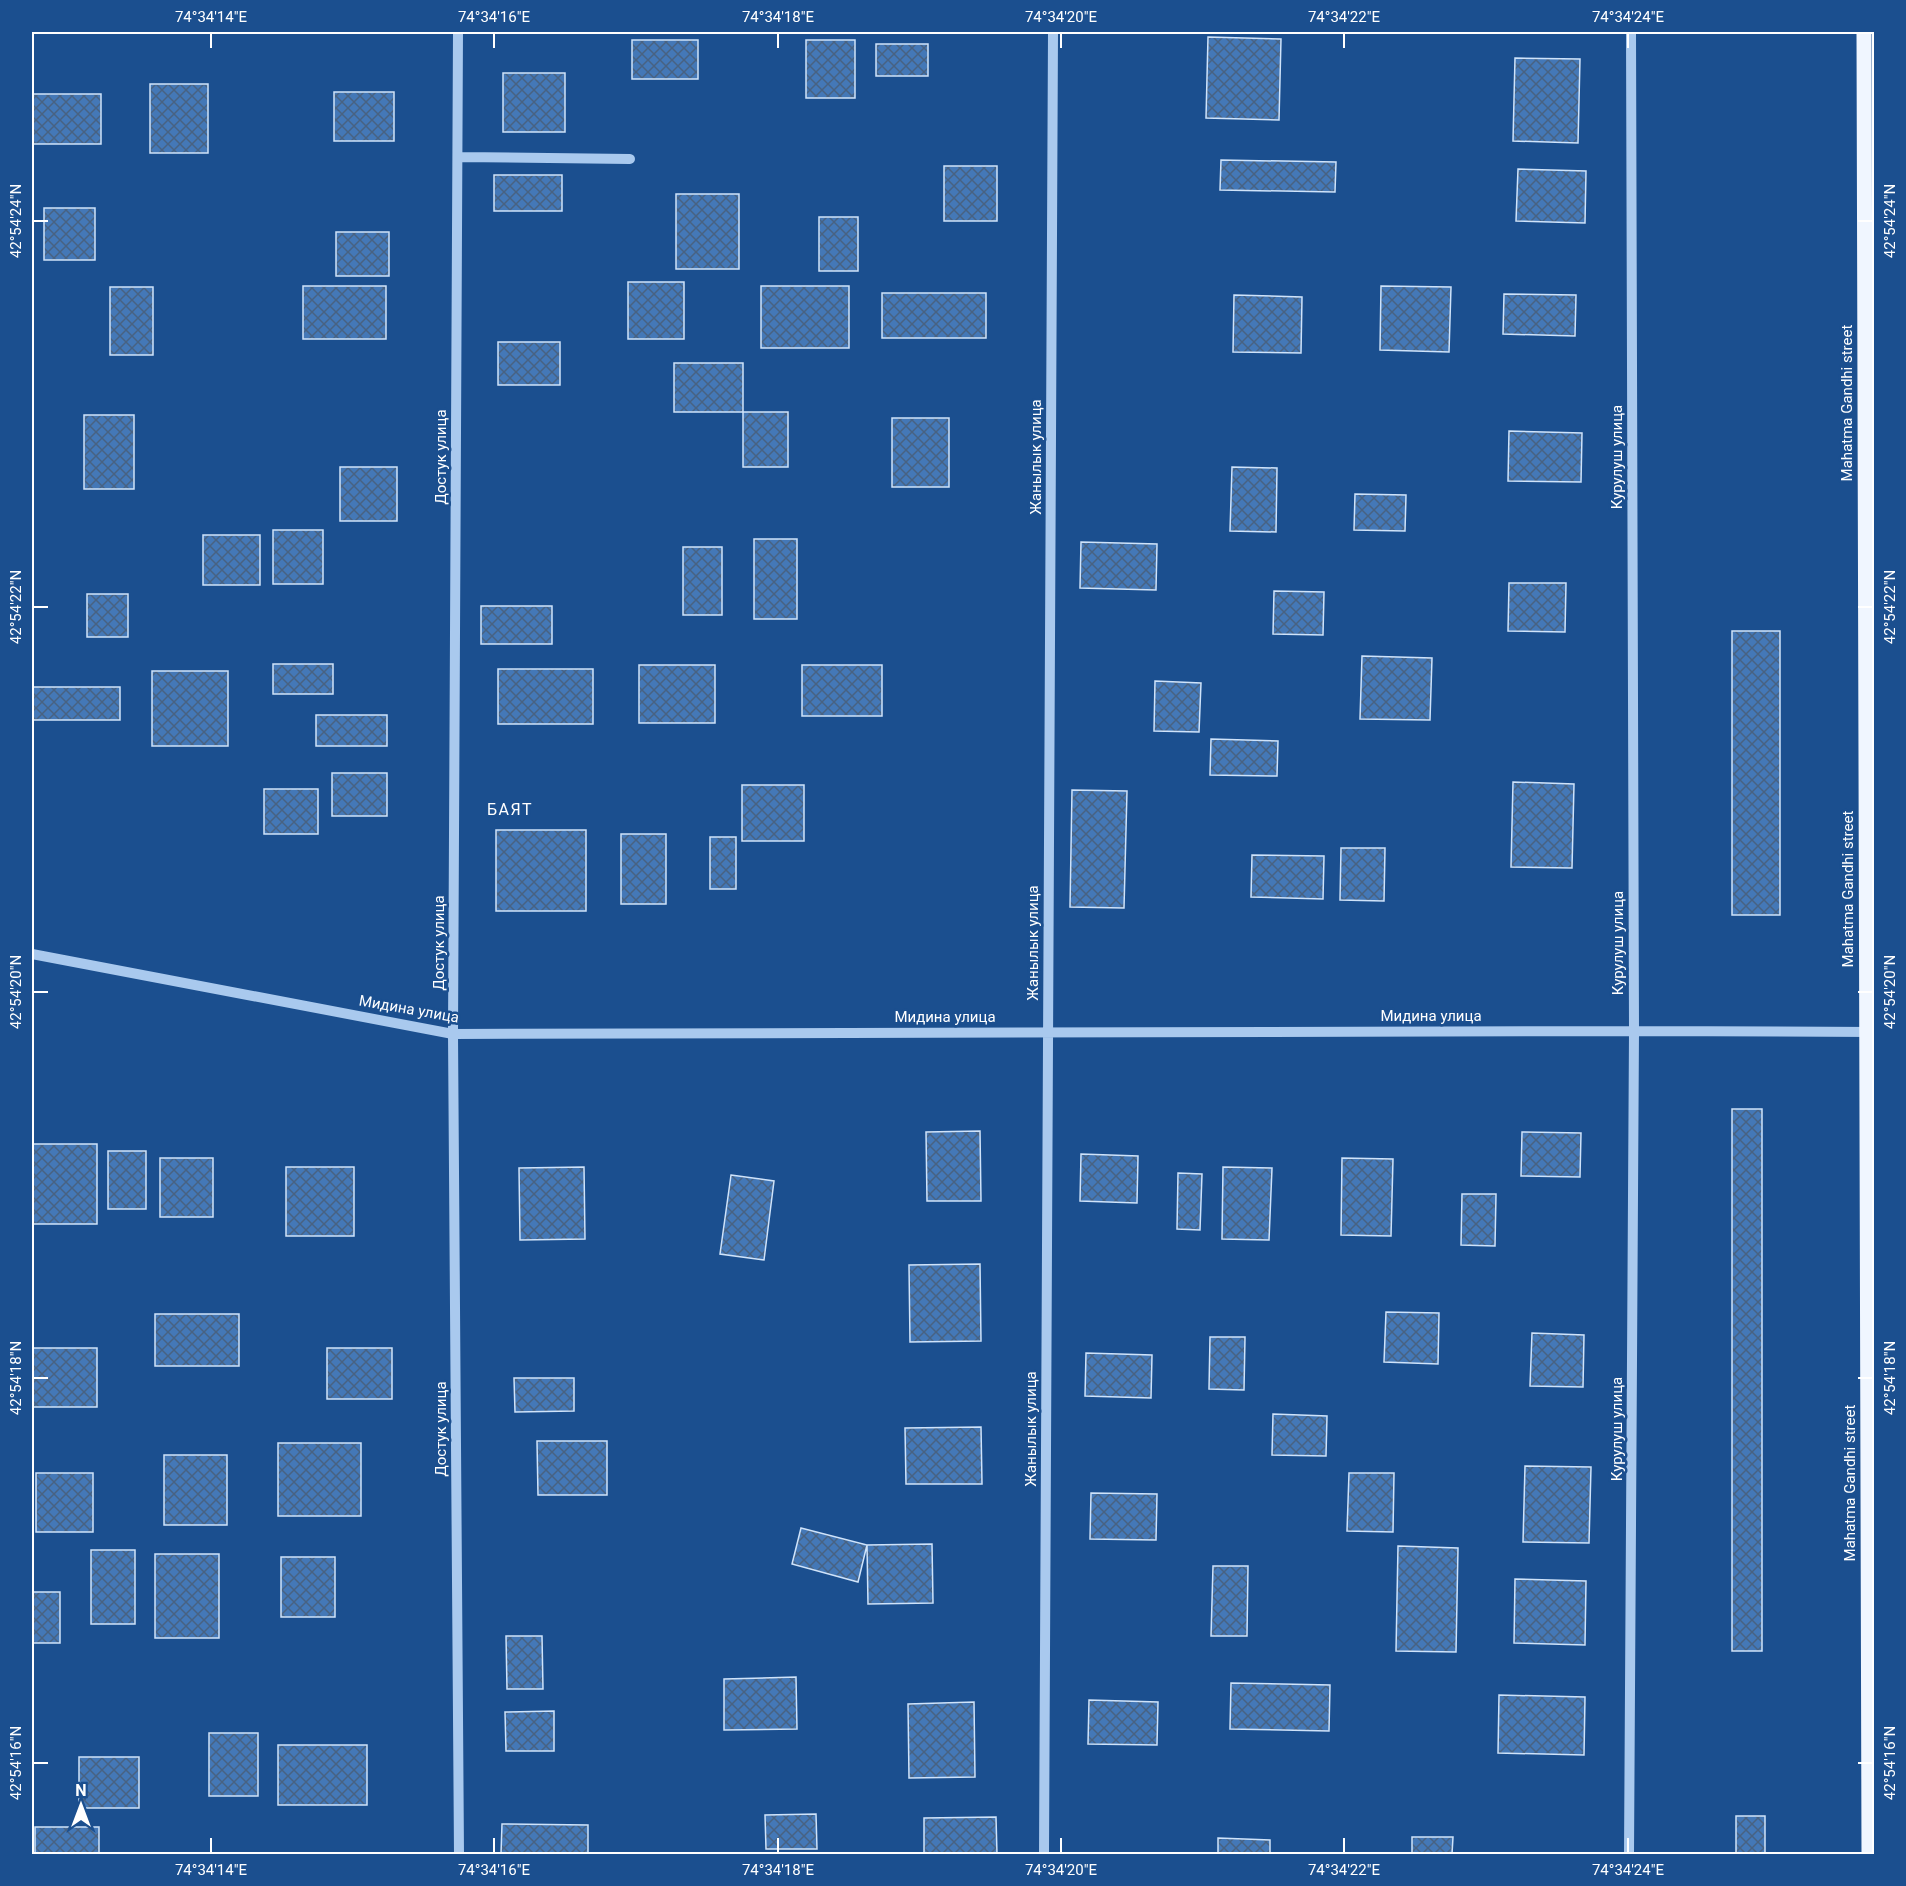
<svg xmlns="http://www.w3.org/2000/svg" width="1906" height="1886" font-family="Roboto,sans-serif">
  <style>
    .building { fill: url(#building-cross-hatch); stroke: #cfe3fa; stroke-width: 1.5 }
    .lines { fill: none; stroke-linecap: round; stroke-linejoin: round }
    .minor { stroke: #a9c9ee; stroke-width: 10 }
    .major { stroke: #f0f6ff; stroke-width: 15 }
    .ticks { fill: none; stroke: #fff; stroke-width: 2 }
    .labels { text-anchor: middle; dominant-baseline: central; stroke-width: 5; stroke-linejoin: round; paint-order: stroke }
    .street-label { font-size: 15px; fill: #fff; stroke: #1b4f8f }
    .neighbourhood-label { font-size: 16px; letter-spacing: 1.5px; fill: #fff; stroke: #1b4f8f }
    .neatline { fill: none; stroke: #fff; stroke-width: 2 }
    .ticks-label { font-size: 15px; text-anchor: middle; fill: #fff }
  </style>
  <defs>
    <pattern id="building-cross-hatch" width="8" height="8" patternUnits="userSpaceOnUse" patternTransform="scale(1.5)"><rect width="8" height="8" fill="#4478b7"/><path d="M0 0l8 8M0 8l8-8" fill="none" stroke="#486282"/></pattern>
  </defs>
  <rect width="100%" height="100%" fill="#1b4f8f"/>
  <path class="building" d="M1208 37 1281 39 1279 120 1206 118Z
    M632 40H698V79H632Z
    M806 40H855V98H806Z
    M876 44H928V76H876Z
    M1515 58 1580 59 1578 143 1513 141Z
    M503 73H565V132H503Z
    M150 84H208V153H150Z
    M334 92H394V141H334Z
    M32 94H101V144H32Z
    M1221 160 1336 162 1335 192 1220 190Z
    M944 166H997V221H944Z
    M1518 169 1586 171 1585 223 1516 221Z
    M494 175H562V211H494Z
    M676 194H739V269H676Z
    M44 208H95V260H44Z
    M819 217H858V271H819Z
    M336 232H389V276H336Z
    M628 282H684V339H628Z
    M303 286H386V339H303Z
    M761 286H849V348H761Z
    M1381 286 1451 287 1449 352 1380 350Z
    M110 287H153V355H110Z
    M882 293H986V338H882Z
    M1504 294 1576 295 1575 336 1503 334Z
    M1234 295 1302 297 1301 353 1233 352Z
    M498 342H560V385H498Z
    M674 363H743V412H674Z
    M743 412H788V467H743Z
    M84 415H134V489H84Z
    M892 418H949V487H892Z
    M1509 431 1582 433 1581 482 1508 481Z
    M340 467H397V521H340Z
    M1232 467 1277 468 1276 532 1230 531Z
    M1355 494 1406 495 1405 531 1354 530Z
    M273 530H323V584H273Z
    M203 535H260V585H203Z
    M754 539H797V619H754Z
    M1081 542 1157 544 1156 590 1080 588Z
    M683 547H722V615H683Z
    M1509 583H1566L1565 632 1508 631Z
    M1274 591 1324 592 1323 635 1273 634Z
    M87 594H128V637H87Z
    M481 606H552V644H481Z
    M1732 631H1780V915H1732Z
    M1362 656 1432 658 1430 720 1360 719Z
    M273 664H333V694H273Z
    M639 665H715V723H639Z
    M802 665H882V716H802Z
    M498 669H593V724H498Z
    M152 671H228V746H152Z
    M1155 681 1201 683 1199 732 1154 731Z
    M32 687H120V720H32Z
    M316 715H387V746H316Z
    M1211 739 1278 741 1277 776 1210 775Z
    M332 773H387V816H332Z
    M1513 782 1574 784 1572 868 1511 867Z
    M742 785H804V841H742Z
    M264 789H318V834H264Z
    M1072 790 1127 791 1124 908 1070 907Z
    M496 830H586V911H496Z
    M621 834H666V904H621Z
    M710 837H736V889H710Z
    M1341 848H1385L1384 901 1340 900Z
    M1252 855 1324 856 1323 899 1251 897Z
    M1732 1109H1762V1651H1732Z
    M980 1131 981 1201H927L926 1132Z
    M1522 1132 1581 1133 1580 1177 1521 1176Z
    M32 1144H97V1224H32Z
    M108 1151H146V1209H108Z
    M1081 1154 1138 1156 1137 1203 1080 1201Z
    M160 1158H213V1217H160Z
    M1342 1158 1393 1159 1391 1236 1341 1235Z
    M286 1167H354V1236H286Z
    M584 1167 585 1239 520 1240 519 1168Z
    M1223 1167 1272 1168 1269 1240 1222 1239Z
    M1178 1173 1202 1174 1200 1230 1177 1229Z
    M731 1175 774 1181 764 1260 720 1254Z
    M1462 1194H1496L1495 1246 1461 1245Z
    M980 1264 981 1341 910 1342 909 1265Z
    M1386 1312 1439 1313 1438 1364 1384 1362Z
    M155 1314H239V1366H155Z
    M1532 1333 1584 1335 1583 1387 1530 1386Z
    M1210 1337H1245L1244 1390 1209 1389Z
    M32 1348H97V1407H32Z
    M327 1348H392V1399H327Z
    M1086 1353 1152 1355 1151 1398 1085 1396Z
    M514 1378H574V1411L515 1412Z
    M1273 1414 1327 1416 1326 1456 1272 1455Z
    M981 1427 982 1484H906L905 1428Z
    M537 1441H607V1495H538Z
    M278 1443H361V1516H278Z
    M164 1455H227V1525H164Z
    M1525 1466 1591 1467 1589 1543 1523 1542Z
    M36 1473H93V1532H36Z
    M1349 1473H1394L1393 1532 1347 1531Z
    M1091 1493 1157 1494 1156 1540 1090 1539Z
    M801 1528 867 1545 858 1582 792 1564Z
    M932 1544 933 1603 868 1604 867 1545Z
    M1398 1546 1458 1548 1456 1652 1396 1651Z
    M91 1550H135V1624H91Z
    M155 1554H219V1638H155Z
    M281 1557H335V1617H281Z
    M1213 1566H1248L1247 1636H1211Z
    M1515 1579 1586 1581 1585 1645 1514 1643Z
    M32 1592H60V1643H32Z
    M506 1636H542L543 1689H507Z
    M796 1677 797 1729 724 1730V1679Z
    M1231 1683 1330 1685 1329 1731 1230 1729Z
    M1499 1695 1585 1697 1584 1755 1498 1753Z
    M1089 1700 1158 1702 1157 1745 1088 1744Z
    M974 1702 975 1777 909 1778 908 1704Z
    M554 1711V1751H506L505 1712Z
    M209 1733H258V1796H209Z
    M278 1745H367V1805H278Z
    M79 1757H139V1808H79Z
    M816 1814 817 1849H766L765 1815Z
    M1736 1816H1765V1854H1736Z
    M996 1817 997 1854H924V1818Z
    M502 1824 588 1825V1854H501Z
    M35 1827H99V1854H35Z
    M1412 1837H1453L1452 1854H1412Z
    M1218 1838 1270 1840V1854H1218Z"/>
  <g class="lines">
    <path class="minor" d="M458 32 453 1034 459 1854
      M458 157 630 159
      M32 954 453 1034 1634 1031 1874 1032
      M1044 1854 1053 32
      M1629 1854 1634 1031 1631 32"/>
    <path class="major" d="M1864 32 1869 1854"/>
  </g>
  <path class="ticks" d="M211 33V48M494 33V48M778 33V48M1061 33V48M1344 33V48M1628 33V48M33 221H48M1858 221H1873M33 607H48M1858 607H1873M33 992H48M1858 992H1873M33 1378H48M1858 1378H1873M33 1763H48M1858 1763H1873M211 1838V1853M494 1838V1853M778 1838V1853M1061 1838V1853M1344 1838V1853M1628 1838V1853"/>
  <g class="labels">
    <g class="street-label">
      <text transform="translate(1847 403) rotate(-90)">Mahatma Gandhi street</text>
      <text transform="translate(441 457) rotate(-90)">Достук улица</text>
      <text transform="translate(1036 457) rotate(-90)">Жанылык улица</text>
      <text transform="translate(1617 457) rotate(-90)">Курулуш улица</text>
      <text transform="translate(1848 889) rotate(-90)">Mahatma Gandhi street</text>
      <text transform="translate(439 943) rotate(-90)">Достук улица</text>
      <text transform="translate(1033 943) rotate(-90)">Жанылык улица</text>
      <text transform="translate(1618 943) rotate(-90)">Курулуш улица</text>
      <text transform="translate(409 1009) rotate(10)">Мидина улица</text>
      <text x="1431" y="1016">Мидина улица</text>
      <text x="945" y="1017">Мидина улица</text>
      <text transform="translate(441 1429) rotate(-90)">Достук улица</text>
      <text transform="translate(1031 1429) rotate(-90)">Жанылык улица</text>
      <text transform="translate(1617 1429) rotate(-90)">Курулуш улица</text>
      <text transform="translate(1850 1483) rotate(-90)">Mahatma Gandhi street</text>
    </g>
    <g class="neighbourhood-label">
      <text x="510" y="809">БАЯТ</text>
    </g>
  </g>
  <rect width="1906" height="1886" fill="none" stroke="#1b4f8f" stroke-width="66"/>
  <g transform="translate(81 1805)" stroke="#1b4f8f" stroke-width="4.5" paint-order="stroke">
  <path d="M0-4.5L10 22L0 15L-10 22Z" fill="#ffffff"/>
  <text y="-9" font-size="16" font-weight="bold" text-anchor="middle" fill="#ffffff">N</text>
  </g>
  <rect x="33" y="33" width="1840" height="1820" class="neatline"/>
  <g class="ticks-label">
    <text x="211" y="22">74°34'14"E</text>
    <text x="494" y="22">74°34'16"E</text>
    <text x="778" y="22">74°34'18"E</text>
    <text x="1061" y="22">74°34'20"E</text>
    <text x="1344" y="22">74°34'22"E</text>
    <text x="1628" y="22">74°34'24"E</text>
    <text transform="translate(16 221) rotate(-90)" y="5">42°54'24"N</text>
    <text transform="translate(1890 221) rotate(-90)" y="5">42°54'24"N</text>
    <text transform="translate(16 607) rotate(-90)" y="5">42°54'22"N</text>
    <text transform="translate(1890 607) rotate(-90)" y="5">42°54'22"N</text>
    <text transform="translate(16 992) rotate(-90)" y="5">42°54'20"N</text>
    <text transform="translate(1890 992) rotate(-90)" y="5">42°54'20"N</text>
    <text transform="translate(16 1378) rotate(-90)" y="5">42°54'18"N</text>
    <text transform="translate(1890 1378) rotate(-90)" y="5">42°54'18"N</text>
    <text transform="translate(16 1763) rotate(-90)" y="5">42°54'16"N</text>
    <text transform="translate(1890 1763) rotate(-90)" y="5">42°54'16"N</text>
    <text x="211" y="1875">74°34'14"E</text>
    <text x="494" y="1875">74°34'16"E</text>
    <text x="778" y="1875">74°34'18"E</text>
    <text x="1061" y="1875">74°34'20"E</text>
    <text x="1344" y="1875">74°34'22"E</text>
    <text x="1628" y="1875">74°34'24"E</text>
  </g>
</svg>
